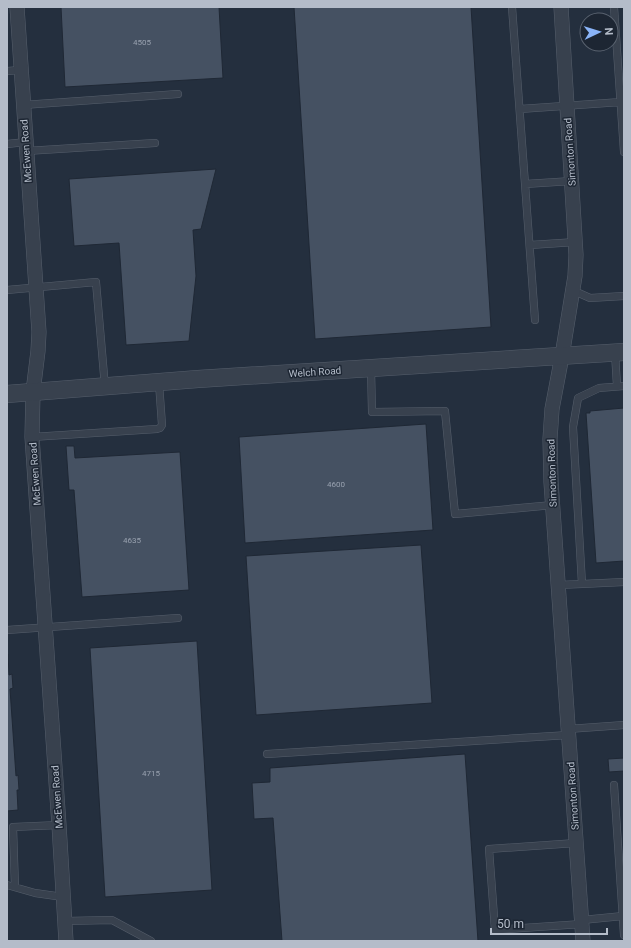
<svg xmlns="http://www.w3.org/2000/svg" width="631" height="948" font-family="Roboto,sans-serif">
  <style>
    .building { fill: #455162; stroke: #1f2835 }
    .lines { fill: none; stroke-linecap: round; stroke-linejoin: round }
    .service-casing { stroke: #565f6c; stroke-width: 8 }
    .minor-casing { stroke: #565f6c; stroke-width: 15 }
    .tertiary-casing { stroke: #565f6c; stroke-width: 18 }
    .service { stroke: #38414e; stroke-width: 7 }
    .minor { stroke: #38414e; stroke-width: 14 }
    .tertiary { stroke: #38414e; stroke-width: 17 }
    .labels { text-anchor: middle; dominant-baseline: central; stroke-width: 3; stroke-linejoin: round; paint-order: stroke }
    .number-label { font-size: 8px; fill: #98a1af }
    .street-label { font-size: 10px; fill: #b4bcc9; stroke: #1d2633 }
  </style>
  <rect width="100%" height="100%" fill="#242f3e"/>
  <path class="building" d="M61 7H219L223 78 65 87Z
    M294 7H471L491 327 315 339Z
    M216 169 201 229 193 230 196 276 189 341 126 345 119 243 74 246 69 179Z
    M624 408V561L596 563 586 413H590V411Z
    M426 424 433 530 245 543 239 437Z
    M66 446H74L75 458 180 452 189 590 82 597 74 490H69Z
    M421 545 432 703 256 715 246 556Z
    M197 641 212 890 105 897 90 648Z
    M7 654H8L9 675 12 674 13 688 10 689 16 776 18 775 19 790H17L18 810 7 811Z
    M465 754 478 941H282L273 818 254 819 252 783 270 782V768Z
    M624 758V771L609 772 608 759Z"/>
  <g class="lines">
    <defs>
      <path id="service" d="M512 7 535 320
        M614 7 624 152
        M7 71 21 70
        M23 105 178 94
        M520 109 621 102
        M7 144 26 142
        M26 151 155 143
        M525 184 572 181
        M530 245 576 242
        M7 290 96 282 105 387
        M572 290 590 298 624 296
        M615 353 617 386
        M371 369 372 412 445 411 455 514 553 505
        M624 386 599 388 578 398 573 427 582 584 624 582
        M32 437 157 429 160 428 162 425 159 383
        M558 585 582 584
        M7 630 178 618
        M568 729 624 725
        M267 754 569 735
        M614 785 624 935
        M576 843 489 849 495 930 582 924
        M7 885 35 893 63 897
        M15 887 13 827 59 825
        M582 920 623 916
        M65 921 112 920 151 941"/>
      <path id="minor" d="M17 7 39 332 38 351 33 392 32 437 59 825 66 941
        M561 7 576 255 575 276 562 356 552 409 550 439 551 482 583 941"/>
      <path id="tertiary" d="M7 394 198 379 624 352"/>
    </defs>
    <use href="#service" class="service-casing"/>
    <use href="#minor" class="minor-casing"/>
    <use href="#tertiary" class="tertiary-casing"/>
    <use href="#service" class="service"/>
    <use href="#minor" class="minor"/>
    <use href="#tertiary" class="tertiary"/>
  </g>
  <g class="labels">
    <g class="number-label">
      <text x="142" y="42">4505</text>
      <text x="336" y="484">4600</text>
      <text x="132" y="540">4635</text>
      <text x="151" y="773">4715</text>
    </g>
    <g class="street-label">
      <text transform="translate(26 151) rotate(-94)">McEwen Road</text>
      <text transform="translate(570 152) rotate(-94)">Simonton Road</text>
      <text transform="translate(315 372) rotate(-4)">Welch Road</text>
      <text transform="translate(552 473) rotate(-92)">Simonton Road</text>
      <text transform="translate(35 474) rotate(-94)">McEwen Road</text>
      <text transform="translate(573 796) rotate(-94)">Simonton Road</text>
      <text transform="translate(57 797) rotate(-94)">McEwen Road</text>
    </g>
  </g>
  <rect width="631" height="948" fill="none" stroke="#b4bcc9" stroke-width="16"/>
  <g transform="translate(599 32) rotate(86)"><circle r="19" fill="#1d2633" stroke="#59626f"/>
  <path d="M0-3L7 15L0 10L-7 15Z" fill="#8ab4f8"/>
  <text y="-6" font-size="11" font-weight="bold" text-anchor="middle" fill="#b4bcc9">N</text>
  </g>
  <path d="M491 928v6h116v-6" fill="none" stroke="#b4bcc9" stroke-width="2"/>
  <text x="497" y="928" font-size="12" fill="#b4bcc9" stroke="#1d2633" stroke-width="3" paint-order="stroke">50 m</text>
</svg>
